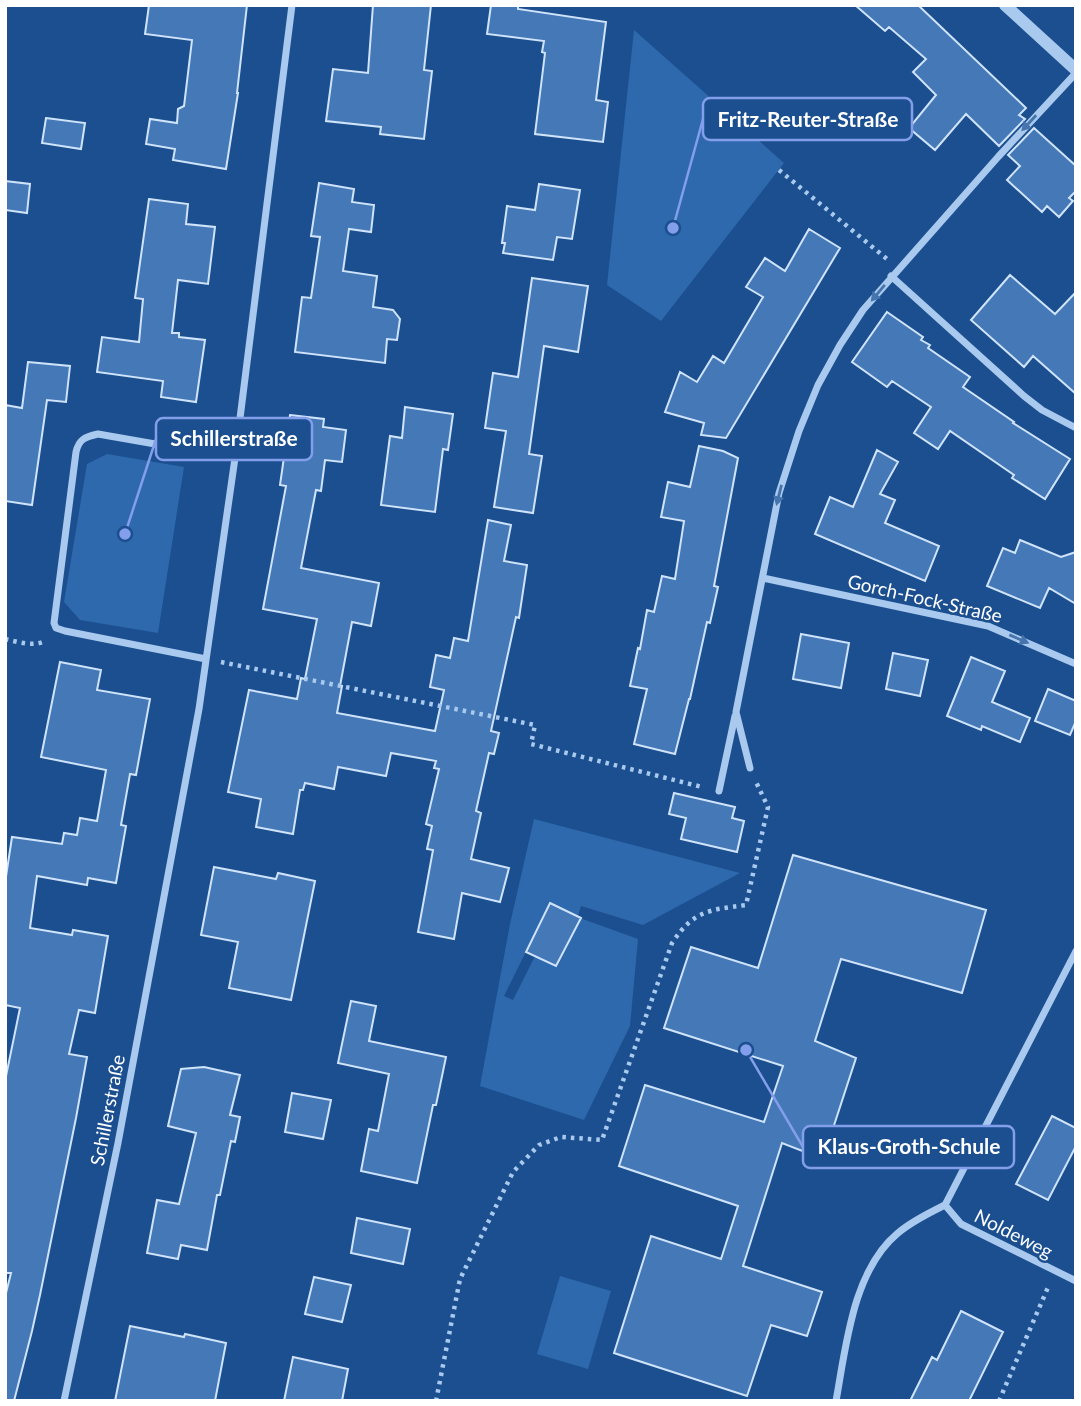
<svg xmlns="http://www.w3.org/2000/svg" width="1081" height="1406" font-family="Lato,sans-serif">
  <style>
    .green { fill: #2e69ad }
    .building { fill: #4478b7; stroke: #cfe3fa; stroke-width: 2 }
    .lines { fill: none; stroke-linecap: round; stroke-linejoin: round }
    .path { stroke: #a9c9ee; stroke-width: 4.5; stroke-dasharray: 3.5 5; stroke-linecap: butt }
    .minor { stroke: #a9c9ee; stroke-width: 7 }
    .tertiary { stroke: #a9c9ee; stroke-width: 12 }
    .oneway { fill: #4674ac }
    .labels { text-anchor: middle; dominant-baseline: central; stroke-width: 5; stroke-linejoin: round; paint-order: stroke }
    .street-label { font-size: 19px; fill: #fff; stroke: #1b4f8f }
    .leader { fill: none; stroke: #839eea; stroke-width: 2.5 }
    .callout-dot { fill: #839eea; stroke: #1b4f8f; stroke-width: 2.5 }
    .callout { fill: #1b4f8f; stroke: #839eea; stroke-width: 2.5 }
    .callout-label { font-size: 21px; text-anchor: middle; font-weight: bold; fill: #fff }
  </style>
  <rect width="100%" height="100%" fill="#1b4f8f"/>
  <path class="green" d="M634 30 784 163 661 321 607 285Z
    M107 454 184 467 158 633 80 620 64 602 87 464Z
    M534 819 740 873 643 925 581 906 578 916 550 903 504 996 513 1000 535 956 556 966 580 918 638 939 630 1026 584 1120 480 1086 510 924Z
    M560 1276 611 1291 588 1369 537 1354Z"/>
  <path class="building" d="M149 5H247L237 93H238L226 169 173 160 175 149 146 144 150 119 177 123 178 109 184 106 192 40 145 34Z
    M373 5H431L424 70 432 71 424 139 380 134 381 127 326 121 333 69 368 73Z
    M491 5H518V9L606 22 596 100 608 102 603 142 535 134 545 53 542 52 544 41 487 34Z
    M855 5H918L1026 108 1019 115 1025 119 999 146 966 114 935 150 909 128 936 95 913 72 926 59 889 27 885 31Z
    M46 118 85 123 81 149 42 143Z
    M1034 128 1076 166V191L1069 198 1073 201 1059 217 1047 206 1042 212 1007 180 1020 166 1008 155Z
    M5 181 30 184 27 213 5 210Z
    M319 183 354 189 352 202 374 205 371 232 349 229 343 271 377 276 373 307 393 310 400 319 397 340 387 339 385 363 295 352 302 297 311 298 320 237 311 236Z
    M539 184 580 190 572 239 557 237 553 260 503 253 505 243H502L507 206 535 210Z
    M149 199 188 204 186 224 215 227 208 284 178 280 172 333H179V337L205 340 196 402 161 397 163 381 97 372 102 337 139 342 143 299 135 298Z
    M809 229 840 248 726 438 701 435 704 423 665 412 680 372 697 382 713 356 724 363 763 297 746 287 765 258 785 271Z
    M1010 275 1055 314 1076 292V394L1033 356 1024 367 971 320Z
    M532 278 588 286 578 352 544 346 529 454 542 456 533 513 494 507 506 431 485 428 493 373 518 377Z
    M887 312 923 337 921 340 930 345 928 348 970 377 963 387 1014 422 1013 423 1070 459 1045 499 1012 478 1014 475 950 431 938 449 914 433 931 407 892 381 887 387 852 362Z
    M28 362 70 366 66 402 47 400 32 505 5 501V405L22 408Z
    M405 407 453 414 448 450 443 449 435 512 381 505 390 436 402 438Z
    M290 415 324 419 323 427 346 430 342 462 325 460 321 491 316 490 301 568 379 583 371 626 352 622 340 686H342L337 713 435 731 444 690 430 687 436 655 450 658 454 638 468 641 488 520 511 525 504 561 527 565 519 618 516 617 491 731 499 733 494 754 489 753 476 811 481 813 471 859 509 868 500 902 462 893 454 939 418 932 433 850 427 849 432 826 426 824 439 769 434 768 436 761 391 753 386 776 338 767 334 789 305 783 303 790H300L293 834 256 827 261 799 228 792 249 690 297 699 301 678 305 679 317 619 263 609 286 486 280 485Z
    M699 446 723 451 738 458 714 586 718 587 710 623 707 622 690 699H689L675 754 634 744 647 689 630 686 638 648 640 649 647 610 654 612 662 576 675 579 684 521 661 517 668 482 690 487Z
    M877 450 898 462 880 494 895 500 885 523 939 546 925 581 815 534 830 497 853 507Z
    M1020 540 1061 557 1076 552V604L1049 588 1040 608 987 586 1003 548 1015 553Z
    M801 634 849 643 841 688 793 679Z
    M893 653 928 660 920 696 886 689Z
    M971 657 1005 671 992 702 1030 718 1020 742 982 726 981 730 947 716Z
    M60 662 101 670 97 690 150 699 136 775 130 774 121 825 126 826 116 883 88 878 87 885 37 876 30 928 72 935 73 930 108 936 95 1013 79 1010 69 1054 87 1057 76 1118 40 1295 32 1331 14 1401H5V1297L11 1273H5V1081L20 1008 5 1005V883L12 837 62 844 64 833 77 835 80 818 97 821 106 770 41 757Z
    M1048 689 1076 701V721L1070 735 1035 721Z
    M674 793 735 807 732 818 744 821 737 852 681 839 686 818 669 814Z
    M793 855 986 910 962 993 841 959 815 1041 856 1058 823 1159 782 1143 743 1266 822 1292 807 1336 771 1325 747 1396 614 1353 651 1236 721 1259 738 1206 619 1166 645 1085 764 1122 783 1066 664 1028 691 947 758 968Z
    M214 867 276 879 278 873 315 881 291 1000 229 988 238 942 201 935Z
    M550 903 581 918 556 966 526 952Z
    M351 1001 376 1006 369 1041 446 1057 436 1105H433L417 1183 361 1171 369 1129 378 1131 389 1074 338 1063Z
    M204 1067 240 1075 230 1115 240 1117 235 1142 231 1141 220 1195H217L207 1250 181 1245 178 1259 147 1253 157 1200 179 1204 196 1133 168 1126 181 1069Z
    M292 1093 331 1100 323 1139 285 1132Z
    M1052 1116 1076 1128V1146L1048 1200 1016 1184Z
    M357 1218 410 1229 403 1264 351 1253Z
    M314 1277 351 1285 342 1322 305 1314Z
    M961 1311 1003 1332 969 1401H910L932 1357 937 1360Z
    M130 1326 184 1337 185 1334 226 1343 215 1401H115Z
    M293 1357 348 1369 342 1401H284Z"/>
  <g class="lines">
    <path class="path" d="M779 170 887 259
      M5 639C18 642 33 647 45 641
      M221 662 535 725 531 744 702 787
      M436 1401 460 1279 513 1172 539 1145 561 1137 602 1140 672 943C694 910 709 910 746 905L768 807 756 782
      M999 1401 1049 1285"/>
    <path class="minor" d="M891 276 1024 396 1042 410 1076 428
      M763 578 988 626 1076 664
      M206 659 65 631 56 628 54 623 76 452C79 439 85 437 98 434L235 458
      M750 768 736 712 779 493 799 431 818 385 840 345 863 310 998 157 1076 73
      M719 791 735 716
      M945 1205 961 1224 1076 1281
      M64 1401 118 1143 199 709 235 458 292 5
      M836 1401C846 1346 853 1270 898 1233 912 1221 929 1213 945 1205L1076 951"/>
    <path class="tertiary" d="M1005 5 1076 70"/>
  </g>
  <defs><path id="oneway-solid" d="M-6-.8H1V-3.2L6.5 0L1 3.2V.8H-6Z" transform="scale(1.75)"/></defs>
  <g class="oneway">
    <use href="#oneway-solid" transform="translate(1029 123) rotate(133)"/>
    <use href="#oneway-solid" transform="translate(878 293) rotate(130)"/>
    <use href="#oneway-solid" transform="translate(779 495) rotate(104)"/>
    <use href="#oneway-solid" transform="translate(1019 639) rotate(23)"/>
  </g>
  <g class="labels">
    <g class="street-label">
      <text transform="translate(925 598) rotate(13)">Gorch-Fock-Straße</text>
      <text transform="translate(107 1110) rotate(-79)">Schillerstraße</text>
      <text transform="translate(1014 1233) rotate(27)">Noldeweg</text>
    </g>
  </g>
  <path class="leader" d="M673 228L703 119M125 534L156 439M746 1050L803 1147"/>
  <g class="callout-dot">
    <circle cx="673" cy="228" r="7"/>
    <circle cx="125" cy="534" r="7"/>
    <circle cx="746" cy="1050" r="7"/>
  </g>
  <g class="callout">
    <rect x="703" y="98" width="209" height="42" rx="7"/>
    <rect x="156" y="418" width="156" height="42" rx="7"/>
    <rect x="803" y="1126" width="211" height="42" rx="7"/>
  </g>
  <g class="callout-label">
    <text x="808" y="127">Fritz-Reuter-Straße</text>
    <text x="234" y="446">Schillerstraße</text>
    <text x="909" y="1154">Klaus-Groth-Schule</text>
  </g>
  <rect width="1081" height="1406" fill="none" stroke="#ffffff" stroke-width="14"/>
</svg>
